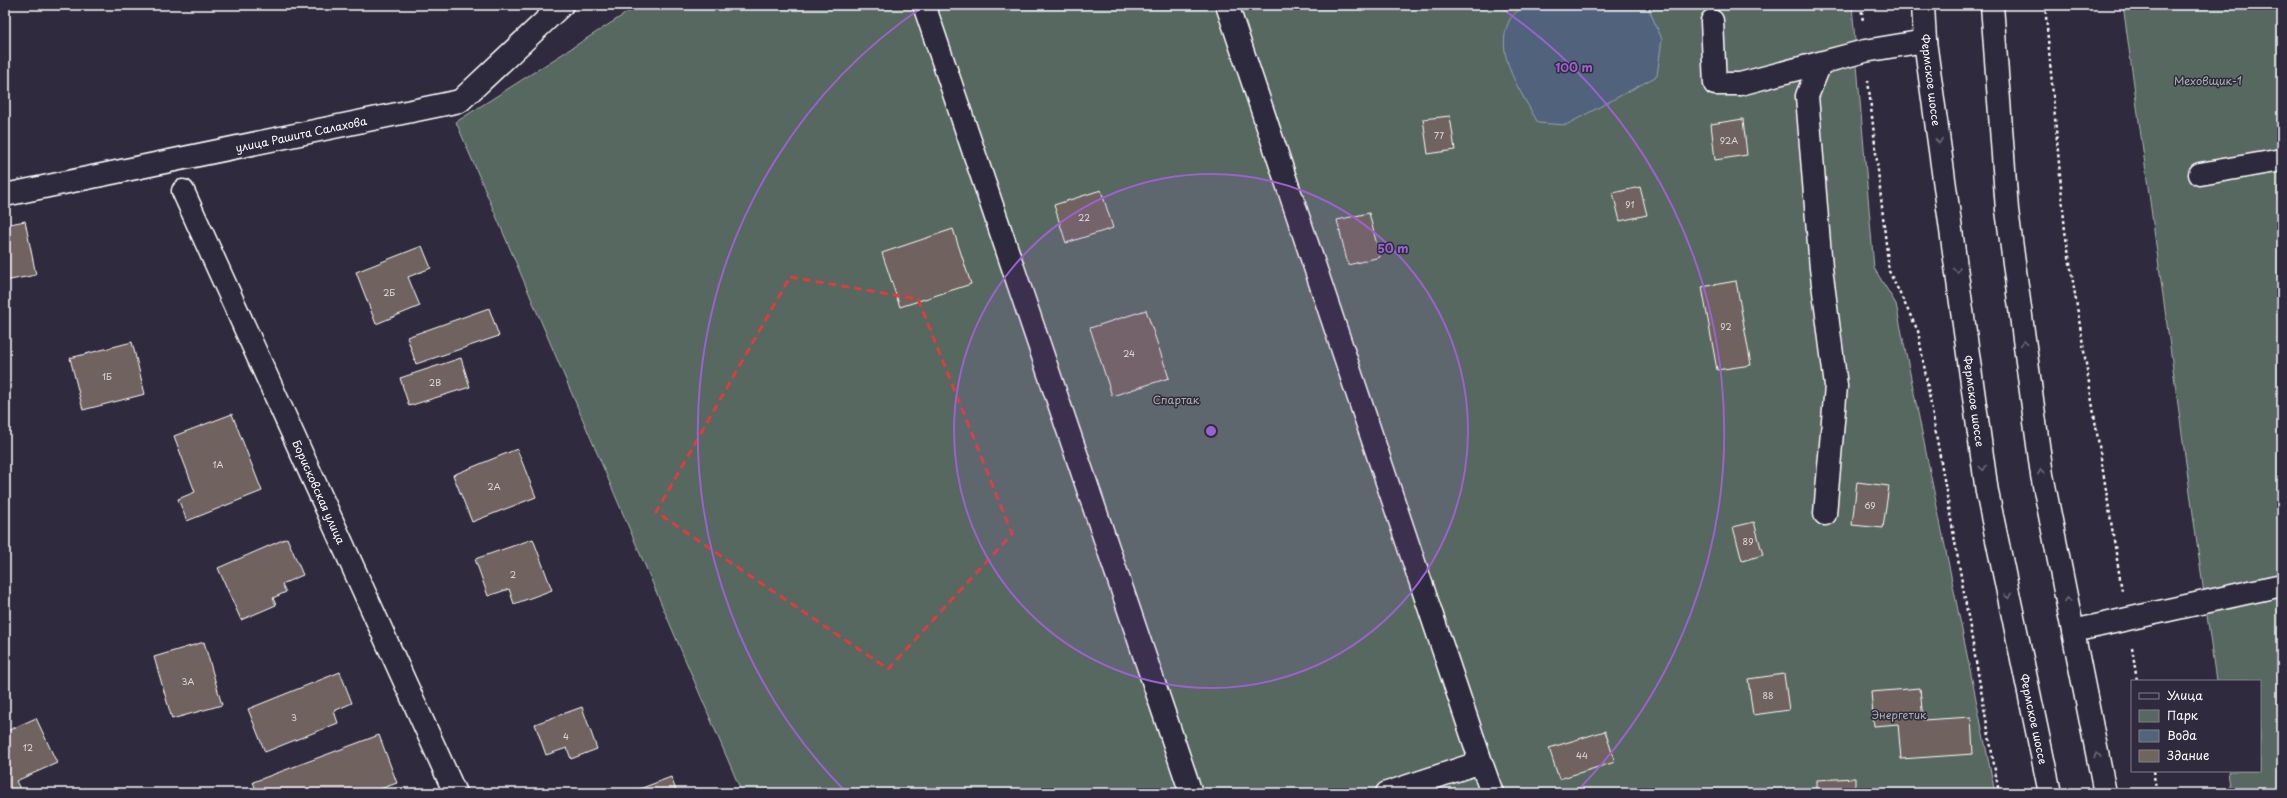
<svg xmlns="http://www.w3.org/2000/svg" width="2287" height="798" font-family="'Playpen Sans',sans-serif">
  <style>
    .green { fill: #576860; stroke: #abb4b0 }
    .water { fill: #51647c; stroke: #97a2b0 }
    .building { fill: #70645f; stroke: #fff }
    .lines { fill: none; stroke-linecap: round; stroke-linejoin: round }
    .minor-casing { stroke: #fff; stroke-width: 25 }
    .major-casing { stroke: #fff; stroke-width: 25 }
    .path { stroke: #fff; stroke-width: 2.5; stroke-dasharray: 3 3; stroke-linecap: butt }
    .minor { stroke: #2f2a3d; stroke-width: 22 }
    .major { stroke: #2f2a3d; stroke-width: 22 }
    .oneway { stroke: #6d6a77 }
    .marked { fill: none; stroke: #da3e3e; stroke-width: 3; stroke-dasharray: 8 5; stroke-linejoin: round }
    .ring { fill: none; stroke: #9c61cf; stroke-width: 2 }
    .labels { text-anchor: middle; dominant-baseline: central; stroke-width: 3; stroke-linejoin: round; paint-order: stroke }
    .number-label { font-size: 9px; fill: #dbd8d7 }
    .street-label { font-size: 11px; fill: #fff; stroke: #2f2a3d }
    .park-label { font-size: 11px; fill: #abb4b0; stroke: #2f2a3d }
    .centre { fill: #9c61cf; stroke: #2f2a3d; stroke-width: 2 }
    .ring-label { font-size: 12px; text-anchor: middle; font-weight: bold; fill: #9c61cf; stroke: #2f2a3d; stroke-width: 3; stroke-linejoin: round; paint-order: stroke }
  </style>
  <rect width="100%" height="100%" fill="#2f2a3d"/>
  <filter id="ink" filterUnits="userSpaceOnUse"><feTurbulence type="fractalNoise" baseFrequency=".025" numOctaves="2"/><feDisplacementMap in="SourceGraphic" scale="8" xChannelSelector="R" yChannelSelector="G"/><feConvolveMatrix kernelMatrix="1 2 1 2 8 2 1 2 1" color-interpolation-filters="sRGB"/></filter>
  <g filter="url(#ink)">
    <path class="green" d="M639 5H1852L1874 268 1896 304 1995 793H742L456 122Z
      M2123 5H2282V793H2231L2228 771H2260V681H2216Z"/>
    <path class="water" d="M1524 5H1647L1662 39 1657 76 1566 125 1538 123C1522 93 1493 55 1509 21 1512 15 1519 10 1524 5Z"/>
    <path class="building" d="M1450 116 1455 150 1428 154 1423 119Z
      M1743 119 1747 155 1715 160 1711 124Z
      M1640 187 1647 215 1620 221 1613 193Z
      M1101 190 1113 228 1066 243 1054 205Z
      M1369 213 1380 257 1348 265 1337 220Z
      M25 221 36 275 5 281V225Z
      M953 229 971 284 900 307 882 253Z
      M422 246 431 268 408 277 420 306 376 324 356 272Z
      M1736 281 1751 365 1717 370 1702 287Z
      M489 308 499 336 416 364 407 337Z
      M1146 310 1169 378 1112 396 1090 328Z
      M132 342 145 394 83 410 70 358Z
      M461 358 470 387 409 406 400 378Z
      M232 414 262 491 187 521 178 499 195 492 174 436Z
      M517 449 536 497 472 522 453 475Z
      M1857 482 1889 486 1883 528 1852 525Z
      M1754 522 1763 555 1742 561 1733 527Z
      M287 538 303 575 282 584 286 592 273 598 276 605 241 620 218 568Z
      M533 539 552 590 514 604 509 589 488 596 475 559Z
      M204 642 222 705 172 719 154 657Z
      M340 672 352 703 334 711 338 723 265 752 248 709Z
      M1784 674 1789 710 1753 715 1748 679Z
      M1920 688 1923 720 1971 717 1973 754 1901 759 1898 724 1874 726 1871 692Z
      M582 707 597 749 571 759 567 748 546 755 535 724Z
      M36 718 57 763 16 781 22 793H5V732Z
      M1605 731 1615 762 1559 779 1549 748Z
      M379 735 397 783 369 793H257L253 782Z
      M671 777 677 793H629Z
      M1855 778V793H1817V780Z"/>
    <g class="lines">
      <defs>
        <path id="minor" d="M924 5 1191 793
          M1227 5 1481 762 1387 793
          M1712 21 1715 84H1740L1865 51 1925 41
          M1820 64 1807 96 1821 268 1836 386 1825 514
          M2200 174 2282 160
          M183 191 455 793
          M5 195 460 101 562 5
          M2073 631 2282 585
          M1481 762 1492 793"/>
        <path id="major" d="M1923 5 1925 41 1987 492 2050 793
          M1992 5 2007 210 2042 475 2105 793"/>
      </defs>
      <use href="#minor" class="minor-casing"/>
      <use href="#major" class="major-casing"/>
      <path class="path" d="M1861 5 1863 22
        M2045 5 2065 231 2122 591
        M1868 80 1889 271 1918 331 1999 793
        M2132 647 2137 681
        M2153 771 2157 793"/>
      <use href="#minor" class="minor"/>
      <use href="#major" class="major"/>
    </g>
    <defs><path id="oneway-chevron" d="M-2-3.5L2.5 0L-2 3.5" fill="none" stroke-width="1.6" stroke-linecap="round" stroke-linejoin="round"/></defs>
    <g class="oneway">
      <use href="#oneway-chevron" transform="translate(1939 141) rotate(82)"/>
      <use href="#oneway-chevron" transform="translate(1957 270) rotate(82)"/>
      <use href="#oneway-chevron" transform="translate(2024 343) rotate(-98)"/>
      <use href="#oneway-chevron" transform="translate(1983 468) rotate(82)"/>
      <use href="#oneway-chevron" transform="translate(2041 472) rotate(-99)"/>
      <use href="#oneway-chevron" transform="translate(2008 596) rotate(78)"/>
      <use href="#oneway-chevron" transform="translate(2067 600) rotate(-101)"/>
      <use href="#oneway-chevron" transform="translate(2097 755) rotate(-101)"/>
    </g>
  </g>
  <path class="marked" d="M790 277 918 299 1012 534 888 669 656 512Z"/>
  <circle cx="1211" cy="431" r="257" fill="#9c61cf" fill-opacity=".12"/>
  <g class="ring">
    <circle cx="1211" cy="431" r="257"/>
    <path d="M845 791A513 513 0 0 1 924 6M1498 6A513 513 0 0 1 1577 791"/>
  </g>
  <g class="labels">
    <g class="number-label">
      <text x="1439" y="135">77</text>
      <text x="1729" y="140">92А</text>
      <text x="1630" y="204">91</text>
      <text x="1084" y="217">22</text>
      <text x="389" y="292">2Б</text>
      <text x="1726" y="326">92</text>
      <text x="1129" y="353">24</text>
      <text x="107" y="376">1Б</text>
      <text x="435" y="382">2В</text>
      <text x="218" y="464">1А</text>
      <text x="494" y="486">2А</text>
      <text x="1870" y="505">69</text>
      <text x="1748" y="541">89</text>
      <text x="513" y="574">2</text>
      <text x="188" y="681">3А</text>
      <text x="1768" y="695">88</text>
      <text x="294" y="717">3</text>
      <text x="566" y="736">4</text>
      <text x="28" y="747">12</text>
      <text x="1582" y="755">44</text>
    </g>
    <g class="street-label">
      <text transform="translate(1931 80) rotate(83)">Фермское шоссе</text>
      <text transform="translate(301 134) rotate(-12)">улица Рашита Салахова</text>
      <text transform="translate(1974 401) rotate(82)">Фермское шоссе</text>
      <text transform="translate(319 492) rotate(66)">Борисковская улица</text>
      <text transform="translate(2034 719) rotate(78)">Фермское шоссе</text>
    </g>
    <g class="park-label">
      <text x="2208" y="80">Меховщик-1</text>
      <text x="1176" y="399">Спартак</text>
      <text x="1899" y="714">Энергетик</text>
    </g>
  </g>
  <circle cx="1211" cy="431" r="6" class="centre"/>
  <g class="ring-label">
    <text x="1574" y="72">100 m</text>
    <text x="1393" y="253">50 m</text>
  </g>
  <rect width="2287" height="798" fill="none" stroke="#2f2a3d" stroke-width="20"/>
  <rect x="10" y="10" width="2267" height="778" fill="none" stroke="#fff" stroke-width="1.5" filter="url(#ink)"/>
  <rect x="2131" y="680" width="130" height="92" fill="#2f2a3d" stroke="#827f8b"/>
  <rect x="2139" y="693" width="20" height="6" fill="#2f2a3d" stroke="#827f8b"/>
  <text x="2167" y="700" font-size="12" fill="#ffffff">Улица</text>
  <rect x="2139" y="710" width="20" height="12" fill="#576860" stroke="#827f8b"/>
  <text x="2167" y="720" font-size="12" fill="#ffffff">Парк</text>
  <rect x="2139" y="730" width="20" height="12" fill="#51647c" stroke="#827f8b"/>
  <text x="2167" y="740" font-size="12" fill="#ffffff">Вода</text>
  <rect x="2139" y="750" width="20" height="12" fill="#70645f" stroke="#827f8b"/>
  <text x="2167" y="760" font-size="12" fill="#ffffff">Здание</text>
</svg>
